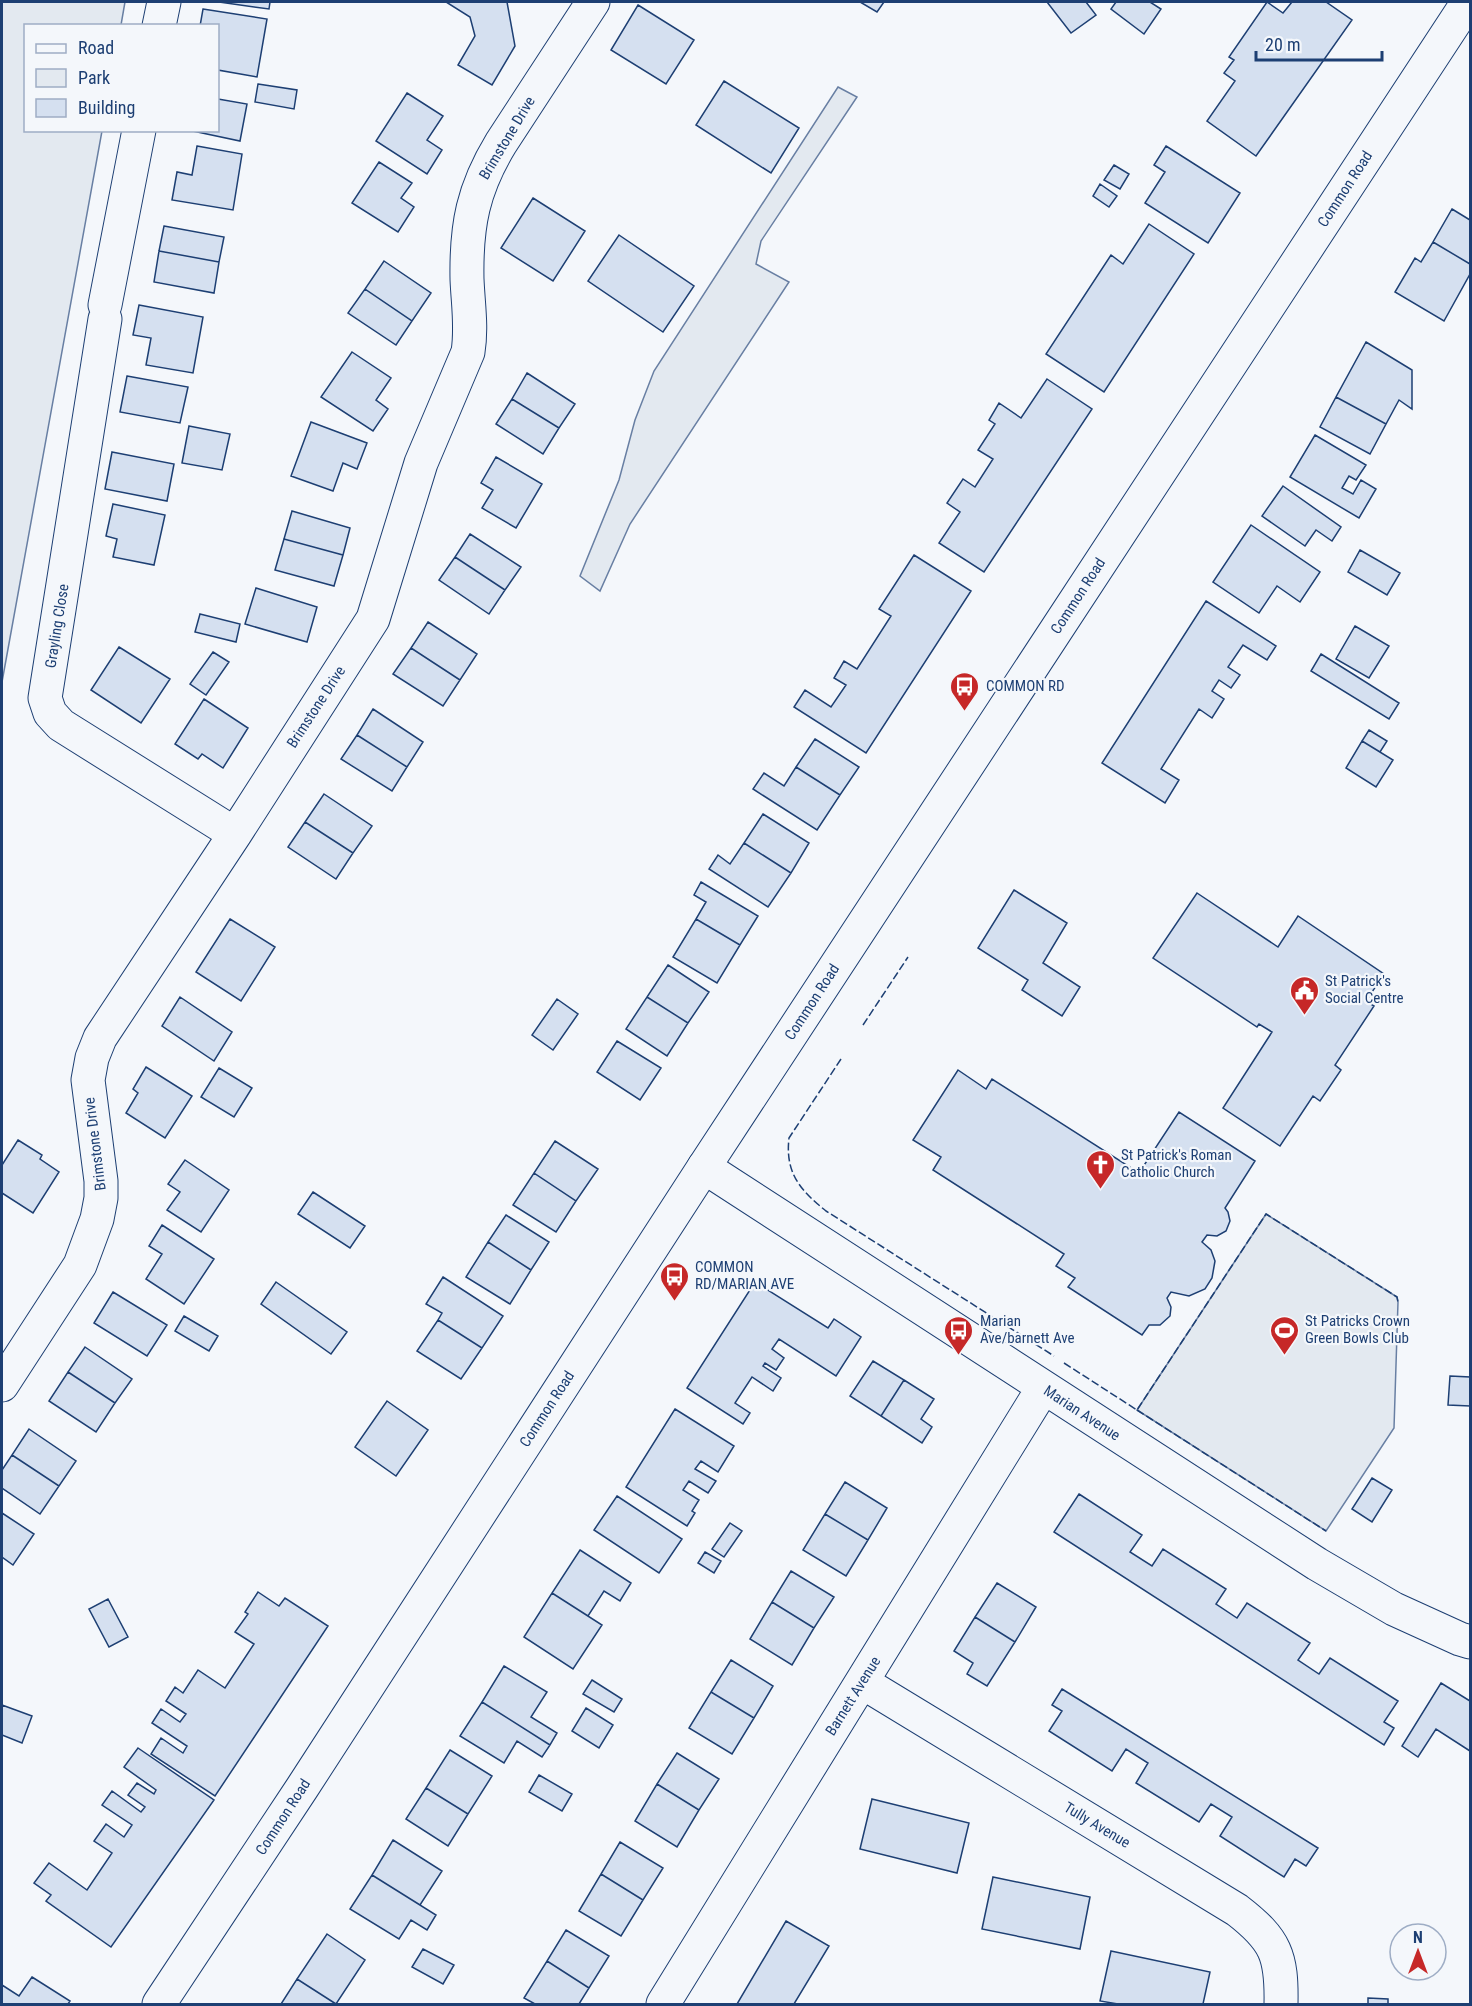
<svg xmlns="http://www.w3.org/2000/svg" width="1472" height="2006" font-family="'Roboto Condensed',sans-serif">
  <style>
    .green { fill: #e3e9f0; stroke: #687fa3; stroke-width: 1.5 }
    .building { fill: #d5e0f0; stroke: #1d3f73; stroke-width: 1.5 }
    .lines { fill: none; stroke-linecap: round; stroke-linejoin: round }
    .street-casing { stroke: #1d3f73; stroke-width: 35 }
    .primary-casing { stroke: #1d3f73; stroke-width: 35 }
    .street { stroke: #f4f7fb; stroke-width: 33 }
    .primary { stroke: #f4f7fb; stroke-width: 33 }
    .fence { stroke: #1d3f73; stroke-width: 1.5; stroke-dasharray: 8 3; stroke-linecap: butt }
    .labels { text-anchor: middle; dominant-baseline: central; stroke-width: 4.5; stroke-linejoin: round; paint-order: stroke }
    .street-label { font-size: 15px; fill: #1d3f73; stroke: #f4f7fb }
    .poi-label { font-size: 15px; fill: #1d3f73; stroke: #f4f7fb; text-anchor: start }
  </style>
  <rect width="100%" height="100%" fill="#f4f7fb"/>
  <path class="green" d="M2 2H125L121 25 26 26V130L102 131 2 682Z
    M838 87 857 97 761 241 756 264 789 282 630 524 600 591 580 576 619 480 635 420 654 371Z
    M1266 1214 1397 1297 1398 1302 1394 1428 1326 1531 1137 1410Z"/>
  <path class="building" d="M219 2H270L269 9Z
    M446 2H507L515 46 492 85 458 65 475 36 470 17Z
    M860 2H884L877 12Z
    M1047 2H1086L1096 15 1071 33Z
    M1116 2H1150L1161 9 1144 34 1111 9Z
    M1267 2 1283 13 1292 2H1326L1352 20 1256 156 1207 121 1235 81 1224 73 1234 60 1229 57Z
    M638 5 694 40 666 84 611 50Z
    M203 9 267 19 257 77 218 70V26H200Z
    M724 81 799 128 771 173 696 125Z
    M258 84 297 90 294 109 255 102Z
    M407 93 443 116 427 140 442 150 427 174 376 141Z
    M218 99 247 104 240 141 188 130H218Z
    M197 146 242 154 233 210 172 200 177 172 192 175Z
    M1166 146 1240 193 1208 243 1145 203 1165 172 1154 165Z
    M379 162 412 183 401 198 414 207 398 232 352 203Z
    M1114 165 1129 174 1120 189 1104 180Z
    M1100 184 1117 196 1109 207 1093 196Z
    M533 198 585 231 553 281 501 248Z
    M1452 209 1470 220V264L1433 242Z
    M1149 224 1194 254 1104 392 1046 354 1111 255 1123 264Z
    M164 226 224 237 219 262 159 251Z
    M619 235 694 286 663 332 588 281Z
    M1433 242 1470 264V274L1444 321 1395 292 1415 258 1421 262Z
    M159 251 219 262 214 293 154 282Z
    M384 261 431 293 412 321 365 289Z
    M365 289 412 321 396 345 348 313Z
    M139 305 203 317 193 373 146 365 151 338 133 335Z
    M1366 342 1412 370V409L1399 400 1386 424 1336 397Z
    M352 352 391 378 376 400 388 409 373 431 321 397Z
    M527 373 575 404 559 428 512 399Z
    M127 376 188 387 180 423 120 412Z
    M1047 379 1092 409 984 572 939 543 960 512 947 503 963 479 975 487 993 459 978 450 995 424 989 420 999 403 1021 418Z
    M1336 397 1386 424 1370 454 1320 427Z
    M512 399 559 428 543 454 496 424Z
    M311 422 367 443 357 469 343 463 333 491 291 476Z
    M189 426 230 434 222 470 182 463Z
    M1315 435 1366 465 1356 480 1349 476 1342 488 1353 494 1361 480 1376 489 1359 518 1290 477Z
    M112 452 174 464 167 501 105 489Z
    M496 457 542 484 516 528 482 508 493 490 481 483Z
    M1283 486 1341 527 1332 541 1316 530 1305 546 1262 516Z
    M113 504 165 515 154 565 113 557 117 539 106 536Z
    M292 511 350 528 343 555 284 539Z
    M1251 525 1320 572 1300 602 1277 586 1259 613 1213 582Z
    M470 534 521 567 505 590 455 557Z
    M284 539 343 555 334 586 275 570Z
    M1360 550 1400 573 1387 595 1348 572Z
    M914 555 971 591 866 753 794 707 805 690 831 707 846 685 834 678 844 661 857 669 891 616 879 609Z
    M455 557 505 590 489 614 439 580Z
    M256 588 317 607 307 642 245 624Z
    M1206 601 1276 646 1267 660 1243 645 1228 667 1240 675 1231 688 1219 680 1212 691 1224 699 1212 718 1199 709 1161 769 1179 780 1165 803 1102 763Z
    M200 614 240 624 236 642 195 632Z
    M428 622 477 654 460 680 411 648Z
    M1355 626 1389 646 1369 678 1336 659Z
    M119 647 170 679 141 723 91 690Z
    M411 648 460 680 443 706 393 674Z
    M213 652 229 662 206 695 190 684Z
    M1321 654 1399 703 1389 719 1311 671Z
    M204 699 248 728 223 768 202 754 198 759 175 744Z
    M373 709 423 742 407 767 357 735Z
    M1369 730 1387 741 1380 752 1362 741Z
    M357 735 407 767 392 791 341 759Z
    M815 739 859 767 840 795 796 767Z
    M1362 741 1393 760 1376 787 1346 768Z
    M796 767 840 795 817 830 753 789 764 773 784 786Z
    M324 794 372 826 353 853 305 822Z
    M763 814 809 843 791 873 744 843Z
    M305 822 353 853 336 879 288 847Z
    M744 843 791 873 768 907 709 869 718 855 730 864Z
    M701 882 758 916 740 945 696 919 706 902 694 895Z
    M1014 890 1067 923 1043 963 1080 987 1062 1016 1022 990 1028 980 978 948Z
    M1197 893 1278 947 1298 916 1384 974 1366 1001 1374 1006 1335 1065 1341 1070 1320 1101 1313 1096 1280 1146 1223 1108 1272 1032 1259 1024 1257 1027 1153 958Z
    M230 919 275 947 241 1001 196 972Z
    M696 919 740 945 717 983 673 957Z
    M668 965 709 992 688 1023 647 997Z
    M180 997 232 1032 214 1061 162 1026Z
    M647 997 688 1023 667 1056 626 1029Z
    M557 999 578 1014 553 1050 532 1035Z
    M617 1041 661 1068 640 1100 597 1072Z
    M146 1067 192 1096 165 1138 126 1113 138 1093 133 1089Z
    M219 1068 252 1088 234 1117 201 1097Z
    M958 1070 986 1089 992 1079 1139 1173 1179 1112 1255 1161 1225 1208 1228 1212 1230 1221 1226 1231 1217 1236 1207 1235 1202 1242 1211 1250 1215 1261 1212 1278 1205 1289 1189 1296 1171 1292 1167 1298 1171 1307 1170 1316 1160 1325H1149L1142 1335 1068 1287 1075 1278 1056 1266 1064 1254 933 1170 941 1157 913 1140Z
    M18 1140 42 1155 40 1159 59 1172 33 1213 2 1193V1165Z
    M555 1141 598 1169 576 1201 534 1173Z
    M185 1160 229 1190 201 1232 167 1210 180 1192 168 1184Z
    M534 1173 576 1201 556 1232 513 1205Z
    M313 1192 365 1226 350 1248 298 1214Z
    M506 1215 549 1242 531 1270 488 1242Z
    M162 1225 214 1259 184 1304 146 1279 162 1254 149 1246Z
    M488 1242 531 1270 510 1304 466 1277Z
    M443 1277 503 1316 482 1348 438 1320 442 1313 426 1304Z
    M276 1282 347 1332 331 1354 261 1304Z
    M755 1282 828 1328 834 1319 861 1337 836 1376 779 1339 772 1349 784 1358 776 1370 765 1363 763 1366 781 1378 773 1391 752 1377 735 1403 750 1413 743 1424 687 1388Z
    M113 1292 167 1325 147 1356 94 1323Z
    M184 1316 218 1336 209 1351 175 1331Z
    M438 1320 482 1348 461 1379 417 1351Z
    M85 1347 132 1379 115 1403 68 1372Z
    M873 1361 904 1380 881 1416 850 1396Z
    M68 1372 115 1403 96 1432 49 1401Z
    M1450 1376 1470 1377V1406L1448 1405Z
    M904 1380 934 1399 921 1419 932 1427 922 1443 881 1416Z
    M387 1401 428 1430 396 1476 355 1447Z
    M675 1409 734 1446 718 1472 701 1461 695 1469 716 1481 708 1493 689 1481 683 1490 699 1500 692 1511 695 1513 687 1526 626 1487Z
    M29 1429 76 1461 59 1486 12 1455Z
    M12 1455 59 1486 40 1514 2 1488V1470Z
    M1372 1478 1392 1490 1372 1522 1352 1509Z
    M845 1482 887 1508 868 1540 825 1514Z
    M1079 1494 1142 1535 1130 1552 1152 1566 1163 1549 1226 1589 1216 1604 1237 1618 1247 1603 1310 1643 1298 1660 1319 1674 1330 1658 1398 1701 1384 1722 1394 1728 1384 1745 1054 1532Z
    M617 1496 682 1539 659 1573 594 1530Z
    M2 1513 34 1534 13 1565 2 1557Z
    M825 1514 868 1540 846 1576 803 1550Z
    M730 1523 742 1531 724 1557 712 1549Z
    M580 1550 631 1583 620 1601 604 1591 588 1616 552 1593Z
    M705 1552 721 1561 714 1573 698 1563Z
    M791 1571 834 1597 814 1628 772 1602Z
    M997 1583 1036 1607 1015 1642 975 1617Z
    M258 1592 279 1606 285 1598 328 1626 215 1796 151 1754 161 1738 183 1753 187 1746 152 1723 161 1709 180 1722 186 1714 166 1701 175 1687 183 1693 198 1670 225 1688 254 1644 235 1632 248 1614 245 1612Z
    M552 1593 602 1625 573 1669 524 1637Z
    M108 1599 128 1637 109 1647 89 1609Z
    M772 1602 814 1628 792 1665 750 1639Z
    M975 1617 1015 1642 987 1686 967 1674 973 1663 954 1651Z
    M731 1660 773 1686 754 1718 711 1692Z
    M504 1666 547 1692 531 1717 557 1733 550 1745 482 1702Z
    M592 1680 622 1699 614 1712 583 1694Z
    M1441 1683 1470 1701V1751L1436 1729 1418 1757 1402 1746Z
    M1062 1689 1318 1848 1306 1866 1295 1859 1284 1877 1220 1836 1232 1817 1211 1804 1199 1822 1136 1783 1148 1763 1126 1749 1112 1771 1049 1731 1062 1711 1052 1705Z
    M711 1692 754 1718 732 1754 689 1728Z
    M482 1702 550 1745 542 1757 517 1741 504 1763 460 1736Z
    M2 1705 32 1716 22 1743 2 1735Z
    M586 1708 613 1725 599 1748 572 1731Z
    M138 1748 214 1800 111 1947 46 1901 51 1895 34 1883 49 1863 87 1890 112 1853 94 1841 106 1824 124 1837 132 1825 102 1805 112 1791 141 1812 145 1807 128 1795 137 1783 154 1794 156 1790 124 1767Z
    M450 1750 492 1776 468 1814 426 1788Z
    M677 1753 719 1779 699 1810 657 1784Z
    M539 1775 572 1794 562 1811 529 1792Z
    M657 1784 699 1810 677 1847 635 1821Z
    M426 1788 468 1814 448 1846 406 1819Z
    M872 1799 969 1823 957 1873 860 1849Z
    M393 1840 442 1871 420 1905 372 1875Z
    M620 1842 663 1868 643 1900 601 1874Z
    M601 1874 643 1900 621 1936 579 1911Z
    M372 1875 436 1915 427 1930 411 1920 399 1939 350 1909Z
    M993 1877 1090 1897 1080 1949 982 1929Z
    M786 1921 829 1946 794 2004H737Z
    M566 1930 609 1956 589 1988 547 1961Z
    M327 1934 365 1960 336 2004 297 1979Z
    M423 1949 454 1965 443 1984 412 1967Z
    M1111 1951 1210 1972 1203 2004H1118L1100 2001Z
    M547 1961 589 1988 579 2004H535L524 1998Z
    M32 1977 70 2001 68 2004H2V1985L19 1996Z
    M297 1979 336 2004H281Z
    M1368 1998 1388 1999V2004H1368Z"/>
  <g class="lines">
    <defs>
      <path id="street" d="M159 26 164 2
        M105 305 139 130
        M105 319 45 698 50 713 61 725 235 834
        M704 1167 1317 1564 1394 1609 1460 1639 1470 1642
        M2 1385 80 1265 97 1219 101 1198V1181L88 1080 92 1058 100 1038 235 834 373 619 421 463 468 352C472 327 468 304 467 279 466 225 473 189 501 143L593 2
        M862 1682 1237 1910C1276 1940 1282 1956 1281 2004
        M663 2004 1043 1388"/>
      <path id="primary" d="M159 2004 302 1788 704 1167 1468 2"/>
    </defs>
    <use href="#street" class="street-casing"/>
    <use href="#primary" class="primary-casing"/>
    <use href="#street" class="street"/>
    <use href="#primary" class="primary"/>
    <path class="fence" d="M863 1025 908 957
      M841 1059 789 1138C785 1173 800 1190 826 1211L1054 1356
      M1064 1363 1137 1410 1266 1214 1397 1297 1398 1302
      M1137 1410 1326 1531"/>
  </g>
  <defs>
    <symbol id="bus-pin" viewBox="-11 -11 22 30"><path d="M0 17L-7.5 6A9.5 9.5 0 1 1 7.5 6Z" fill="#c62828" stroke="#f4f7fb"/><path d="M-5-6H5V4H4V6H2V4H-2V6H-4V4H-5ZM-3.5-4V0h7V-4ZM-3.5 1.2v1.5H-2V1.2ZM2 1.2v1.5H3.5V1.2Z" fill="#fff"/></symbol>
    <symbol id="civic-pin" viewBox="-11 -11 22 30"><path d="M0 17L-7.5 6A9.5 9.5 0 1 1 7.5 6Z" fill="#c62828" stroke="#f4f7fb"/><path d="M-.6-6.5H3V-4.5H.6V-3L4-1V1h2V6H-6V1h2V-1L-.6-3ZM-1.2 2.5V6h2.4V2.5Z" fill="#fff"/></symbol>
    <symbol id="church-pin" viewBox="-11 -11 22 30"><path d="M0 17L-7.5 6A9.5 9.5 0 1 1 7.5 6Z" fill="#c62828" stroke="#f4f7fb"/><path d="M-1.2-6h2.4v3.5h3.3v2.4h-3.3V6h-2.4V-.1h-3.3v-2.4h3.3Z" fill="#fff"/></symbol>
    <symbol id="stadium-pin" viewBox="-11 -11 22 30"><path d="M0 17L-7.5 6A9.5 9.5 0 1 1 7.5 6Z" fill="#c62828" stroke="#f4f7fb"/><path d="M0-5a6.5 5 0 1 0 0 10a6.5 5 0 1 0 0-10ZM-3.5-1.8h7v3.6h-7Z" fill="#fff"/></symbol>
  </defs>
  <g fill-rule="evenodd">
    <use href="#bus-pin" x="948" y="670" width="33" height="45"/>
    <use href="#civic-pin" x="1288" y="974" width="33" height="45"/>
    <use href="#church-pin" x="1084" y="1148" width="33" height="45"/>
    <use href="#bus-pin" x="658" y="1260" width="33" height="45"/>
    <use href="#bus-pin" x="942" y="1314" width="33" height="45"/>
    <use href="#stadium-pin" x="1268" y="1314" width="33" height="45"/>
  </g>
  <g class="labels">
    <g class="street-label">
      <text transform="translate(507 138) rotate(-59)">Brimstone Drive</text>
      <text transform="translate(1345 189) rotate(-57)">Common Road</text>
      <text transform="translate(1078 596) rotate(-57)">Common Road</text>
      <text transform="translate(57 626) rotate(-81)">Grayling Close</text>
      <text transform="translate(316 707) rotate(-57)">Brimstone Drive</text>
      <text transform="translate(812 1002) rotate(-57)">Common Road</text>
      <text transform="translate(95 1144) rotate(-97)">Brimstone Drive</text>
      <text transform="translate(547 1409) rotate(-57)">Common Road</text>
      <text transform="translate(1082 1413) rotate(33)">Marian Avenue</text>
      <text transform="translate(853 1696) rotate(-58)">Barnett Avenue</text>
      <text transform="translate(283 1817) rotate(-57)">Common Road</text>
      <text transform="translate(1097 1825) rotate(31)">Tully Avenue</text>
    </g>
    <g class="poi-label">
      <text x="986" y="686">COMMON RD</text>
      <text x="1325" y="981">St Patrick's<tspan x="1325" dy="17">Social Centre</tspan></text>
      <text x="1121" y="1155">St Patrick's Roman<tspan x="1121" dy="17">Catholic Church</tspan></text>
      <text x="695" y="1267">COMMON<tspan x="695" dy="17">RD/MARIAN AVE</tspan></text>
      <text x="980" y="1321">Marian<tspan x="980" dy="17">Ave/barnett Ave</tspan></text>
      <text x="1305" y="1321">St Patricks Crown<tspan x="1305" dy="17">Green Bowls Club</tspan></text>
    </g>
  </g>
  <rect width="1472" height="2006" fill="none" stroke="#1d3f73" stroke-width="6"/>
  <rect x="24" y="24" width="195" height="108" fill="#f4f7fb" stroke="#9eadc5" stroke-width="1.5"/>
  <rect x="36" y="44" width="30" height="9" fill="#f4f7fb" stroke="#9eadc5" stroke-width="1.5"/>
  <text x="78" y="54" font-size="18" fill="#1d3f73">Road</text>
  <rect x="36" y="69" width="30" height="18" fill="#e3e9f0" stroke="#9eadc5" stroke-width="1.5"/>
  <text x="78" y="84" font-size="18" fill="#1d3f73">Park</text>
  <rect x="36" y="99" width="30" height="18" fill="#d5e0f0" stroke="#9eadc5" stroke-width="1.5"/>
  <text x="78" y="114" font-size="18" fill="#1d3f73">Building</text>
  <g transform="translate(1418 1952)"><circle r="28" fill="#f4f7fb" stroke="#9eadc5" stroke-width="1.5"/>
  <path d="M0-4.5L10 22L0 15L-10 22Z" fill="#c62828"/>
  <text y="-9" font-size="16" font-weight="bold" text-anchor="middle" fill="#1d3f73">N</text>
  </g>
  <path d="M1256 51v9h126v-9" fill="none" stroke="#1d3f73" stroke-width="3"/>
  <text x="1265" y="51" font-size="18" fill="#1d3f73" stroke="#f4f7fb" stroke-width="4.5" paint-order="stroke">20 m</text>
</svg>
